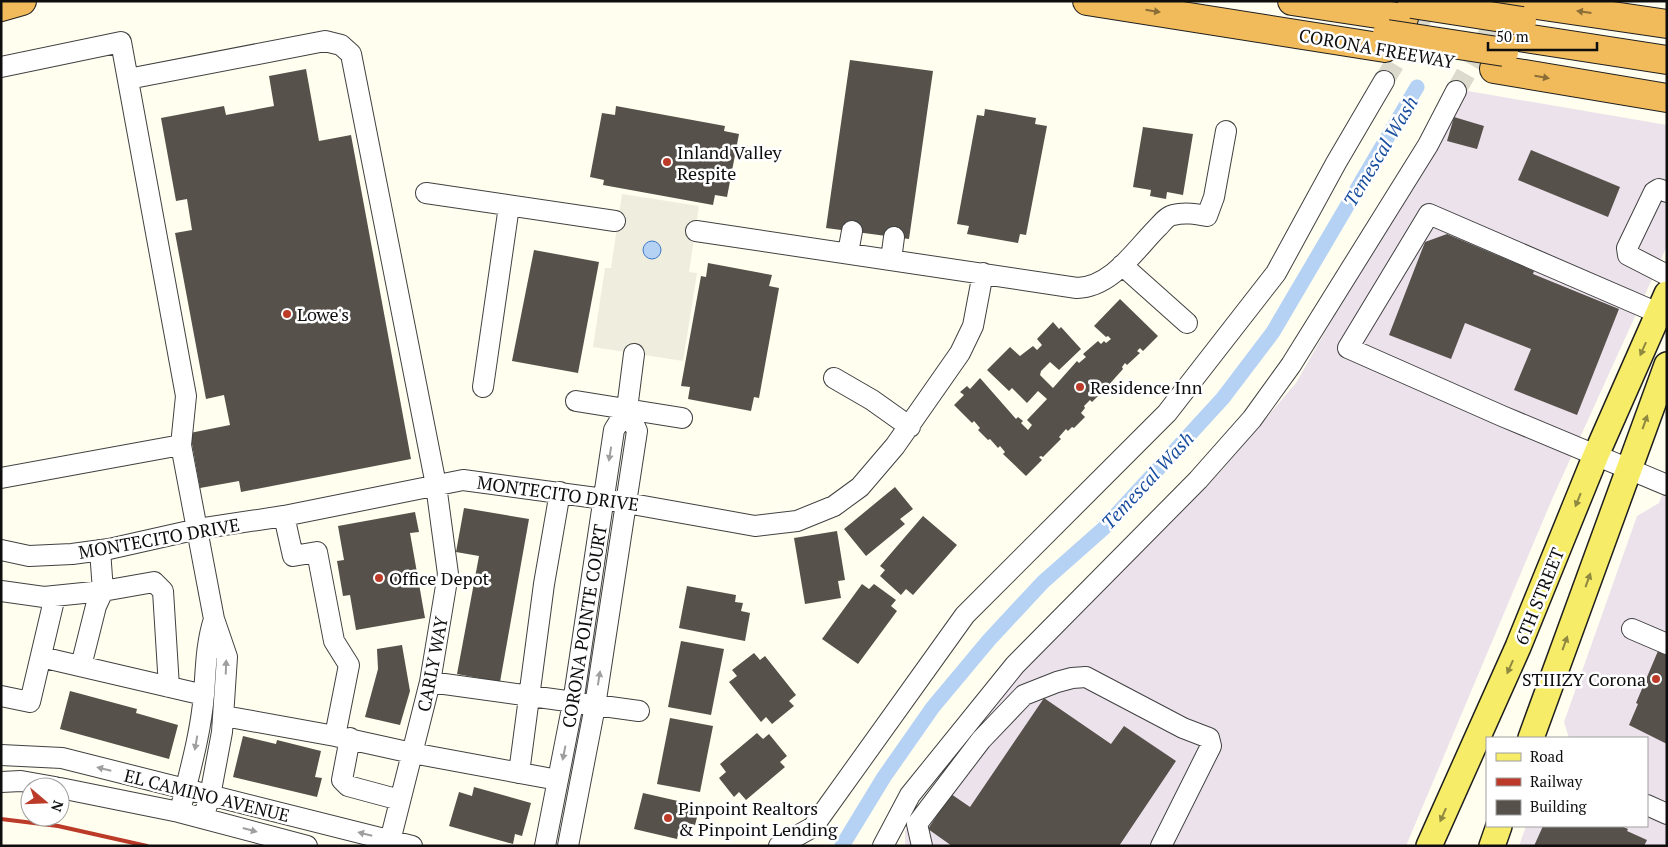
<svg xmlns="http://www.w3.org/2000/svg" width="1668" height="847" font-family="'PT Serif',serif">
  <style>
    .industrial { fill: #ece2ec }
    .plaza { fill: #efedde }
    .water { fill: #b5d2f5; stroke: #3d7acb }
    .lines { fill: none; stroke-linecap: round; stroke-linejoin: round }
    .canal { stroke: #b5d2f5; stroke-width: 15 }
    .building { fill: #56514a }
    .minor-tunnel { stroke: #dbdacd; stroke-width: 20; stroke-dasharray: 20 10; stroke-linecap: butt }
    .minor-casing { stroke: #414141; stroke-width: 22 }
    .major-casing { stroke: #1f1f1f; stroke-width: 28 }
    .highway-casing { stroke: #1f1f1f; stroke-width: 30 }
    .minor { stroke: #fff; stroke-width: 20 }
    .major { stroke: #f6ec68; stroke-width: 25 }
    .highway { stroke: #f1ba5a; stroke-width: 28 }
    .rail { stroke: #bc3b28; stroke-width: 4 }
    .highway-bridge-casing { stroke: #1f1f1f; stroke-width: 30; stroke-linecap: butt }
    .highway-bridge { stroke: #f1ba5a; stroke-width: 28 }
    .oneway { fill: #8b6d38 }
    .oneway2 { fill: #8e8840 }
    .oneway3 { fill: #9f9f9f }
    .poi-dot { fill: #bc3b28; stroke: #fff; stroke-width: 2 }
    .labels { text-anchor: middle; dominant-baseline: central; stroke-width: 5; stroke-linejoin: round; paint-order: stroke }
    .street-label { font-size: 18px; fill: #0e0e0e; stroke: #fff }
    .poi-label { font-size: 18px; fill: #0e0e0e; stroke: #fff; text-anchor: start }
    .water-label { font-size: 19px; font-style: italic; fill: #194d9e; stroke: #fff }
  </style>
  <rect width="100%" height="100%" fill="#fffeef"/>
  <path class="industrial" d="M1462 90 1667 125V246L1553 497 1406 846H905V831L965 739 1047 643 1150 544 1222 470 1296 383Z
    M1667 483V846H1519L1526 826H1647V738H1569L1564 722 1637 516 1659 503Z"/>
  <path class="plaza" d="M622 194 699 206 689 272 697 273 683 361 593 347 605 268H611Z"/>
  <path class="water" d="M643 250a9 9 0 1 1 18 0a9 9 0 1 1-18 0Z"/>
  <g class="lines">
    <path class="canal" d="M842 846 884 777 933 707 989 640 1043 582 1104 528 1223 398 1273 332 1417 87"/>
  </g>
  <path class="building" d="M850 60 933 71 909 239 826 228Z
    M306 69 319 141 351 135 411 459 241 492 239 481 200 488 190 433 230 425 224 395 206 399 175 233 192 230 187 199 176 201 161 118 224 106 226 115 274 106 269 76Z
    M616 106 725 126 724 131 739 134 727 197 715 195 713 205 603 185 604 180 590 177 602 113 615 115Z
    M985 109 1036 118 1035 124 1047 126 1026 235 1020 234 1018 243 967 234 969 226 957 224 977 115 984 116Z
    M1454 117 1484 126 1477 149 1447 141Z
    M1143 127 1193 134 1183 195 1167 192 1166 199 1150 196 1151 190 1133 187Z
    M1531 150 1620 187 1608 217 1518 180Z
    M1447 234 1534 271 1533 274 1619 309 1577 415 1514 390 1531 349 1465 323 1451 359 1389 335 1425 242Z
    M534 250 599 262 578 373 512 361Z
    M708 263 772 275 769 286 779 288 759 398 754 397 751 411 688 399 690 387 681 386 701 276 706 277Z
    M1120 299 1158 336 1143 351 1140 348 1137 351 1140 353 1127 365 1125 363 1122 367 1123 369 1106 388 1092 402 1090 400 1084 406 1085 408 1081 413 1085 417 1074 428 1072 427 1068 431 1066 429 1059 437 1061 439 1043 457 1041 456 1039 457 1042 460 1026 476 1003 454 1005 452 1000 446 998 448 990 439 988 440 978 430 980 428 974 421 972 423 954 405 964 395 960 392 967 386 970 389 980 378 1016 419 1018 417 1023 421 1021 423 1028 430 1032 425 1027 420 1047 399 1038 391 1027 403 1012 388 1009 391 987 370 1010 347 1020 356 1033 346 1037 350 1042 345 1037 339 1053 322 1059 329 1061 327 1081 349 1059 370 1050 362 1041 371 1040 375 1053 388 1077 361 1079 363 1086 357 1083 354 1098 341 1101 344 1104 341 1106 343 1111 339 1108 336 1106 337 1094 326Z
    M895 487 913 509 900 519 905 524 866 556 844 529Z
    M464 508 529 519 500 682 457 674 479 556 456 552Z
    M415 512 419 532 410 533 425 618 356 630 350 595 343 596 337 561 344 560 338 526Z
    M923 516 957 545 913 595 906 589 901 595 880 576 885 570 880 566Z
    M837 531 845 580 838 581 841 598 805 604 794 538Z
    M862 584 869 589 874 584 896 600 891 606 897 611 858 664 822 639Z
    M687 586 736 595 735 602 743 603 741 611 750 613 745 641 679 628Z
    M681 641 724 649 711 715 668 707Z
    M402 645 410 691 400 725 365 717 378 669 377 649Z
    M1658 651 1667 655V744L1629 725 1638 704 1636 703Z
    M754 653 760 660 765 656 796 695 789 701 794 706 772 724 766 717 761 722 729 682 737 676 732 670Z
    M70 691 137 709 136 713 178 725 169 759 60 729Z
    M1044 698 1111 744 1124 726 1176 761 1119 846H952L928 829 951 794 970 807Z
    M670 718 713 726 700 792 657 784Z
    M757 733 763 739 769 734 787 756 780 762 785 767 746 800 739 792 734 797 719 778 726 772 720 764Z
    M243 736 276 744 277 740 321 751 315 777 322 778 317 797 233 777Z
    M474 787 531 803 522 836 515 834 513 844 449 826 459 792 472 796Z
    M643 793 700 806 695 825 688 823 686 831 679 830 677 839 634 829Z
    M1543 826H1621L1628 829 1627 831 1647 840 1644 846H1534Z"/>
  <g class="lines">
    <path class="minor-tunnel" d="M1384 81 1432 1
      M1456 91 1504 6"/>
    <defs>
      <path id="minor" d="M1 67 121 42 186 396 181 445 214 619 227 657 222 732 210 796 203 818
        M128 79 325 41 341 45 351 54 436 485 448 574 430 682 390 841
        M1667 192 1659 189 1654 192 1627 248 1628 255 1667 275
        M426 193 615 221
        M696 231 1077 288C1112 287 1135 250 1158 227 1162 223 1167 216 1173 215 1185 212 1196 214 1207 216L1214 197 1226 131
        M848 253 852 231
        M891 260 894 237
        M1122 265 1187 323
        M1658 313 1429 214 1348 348 1502 416 1667 485
        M834 378 872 400 910 427
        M483 387 509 206
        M576 401 682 418
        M1 478 181 445
        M284 516 293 556 317 552 334 641 349 665 335 736 412 753 558 780
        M1 550 29 556 72 554 109 549 198 529 284 516 463 480 604 499 755 526 797 521 834 506 860 487 895 446 960 353 973 326 983 273
        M1 591 44 597 103 591 154 582 163 591 169 687
        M1632 629 1667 644
        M41 657 204 695
        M81 666 96 606 103 591 100 550
        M430 682 639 711
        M1 696 30 702 55 596
        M224 716 335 736
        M350 738 342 780 348 786 400 800
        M1 755 62 758 412 846
        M519 773 544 584 560 492
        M1 782 21 781 55 787
        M60 788 179 812 307 846
        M182 803C191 767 201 731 204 694 206 668 206 644 214 619
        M1647 805 1667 814
        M545 846 573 703 614 430 627 409
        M568 846 595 706 637 431 627 409 634 354
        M779 846 813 827 965 615 1167 413 1276 273 1336 163 1384 81
        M883 846 910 795 1015 665 1198 480 1252 419 1291 365 1428 145 1456 91
        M922 846 917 824 981 740 1024 695 1057 682 1072 678 1086 677 1183 728 1209 738 1211 746 1161 846"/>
      <path id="major" d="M1531 738 1667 365
        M1429 846 1518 647 1596 455 1667 294
        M1492 846 1499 826"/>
      <path id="highway" d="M1087 1 1385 48
        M1292 1 1404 18
        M1510 1 1667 24
        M1 7 22 1
        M1512 36 1667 60
        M1494 69 1667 98"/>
    </defs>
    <use href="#minor" class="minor-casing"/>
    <use href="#major" class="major-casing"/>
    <use href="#highway" class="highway-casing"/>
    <use href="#minor" class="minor"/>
    <use href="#major" class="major"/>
    <use href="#highway" class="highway"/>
    <path class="rail" d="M1 819 58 826 147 846"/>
    <defs>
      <path id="highway-bridge" d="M1412 4 1522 21
        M1387 34 1504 52"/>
    </defs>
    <use href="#highway-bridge" class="highway-bridge-casing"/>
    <use href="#highway-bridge" class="highway-bridge"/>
  </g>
  <defs><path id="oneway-solid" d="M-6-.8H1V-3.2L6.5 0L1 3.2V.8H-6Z" transform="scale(1.25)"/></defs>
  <g class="oneway">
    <use href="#oneway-solid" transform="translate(1153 11) rotate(9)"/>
    <use href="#oneway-solid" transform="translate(1584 12) rotate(-172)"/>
    <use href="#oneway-solid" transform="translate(1542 77) rotate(10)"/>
  </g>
  <g class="oneway2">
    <use href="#oneway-solid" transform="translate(1643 349) rotate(114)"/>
    <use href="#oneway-solid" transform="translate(1645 422) rotate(-70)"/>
    <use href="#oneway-solid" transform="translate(1578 500) rotate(112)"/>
    <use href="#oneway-solid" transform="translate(1588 580) rotate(-70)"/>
    <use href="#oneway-solid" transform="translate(1565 643) rotate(-70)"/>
    <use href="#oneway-solid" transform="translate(1510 667) rotate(114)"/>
    <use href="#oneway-solid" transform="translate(1443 815) rotate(114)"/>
  </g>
  <g class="oneway3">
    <use href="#oneway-solid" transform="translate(610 454) rotate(99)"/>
    <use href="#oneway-solid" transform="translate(226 667) rotate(-88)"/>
    <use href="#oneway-solid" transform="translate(599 678) rotate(-81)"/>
    <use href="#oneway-solid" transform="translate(196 743) rotate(100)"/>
    <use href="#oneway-solid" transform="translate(564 753) rotate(101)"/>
    <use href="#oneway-solid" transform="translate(104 769) rotate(-166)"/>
    <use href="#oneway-solid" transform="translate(250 830) rotate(15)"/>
    <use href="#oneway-solid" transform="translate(365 834) rotate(-166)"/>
  </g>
  <g class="poi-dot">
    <circle cx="667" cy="162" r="5"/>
    <circle cx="287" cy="314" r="5"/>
    <circle cx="1080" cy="387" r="5"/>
    <circle cx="379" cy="578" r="5"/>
    <circle cx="1656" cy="679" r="5"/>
    <circle cx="668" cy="818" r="5"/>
  </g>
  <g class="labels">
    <g class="street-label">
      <text transform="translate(1377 48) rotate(10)">CORONA FREEWAY</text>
      <text transform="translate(558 493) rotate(8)">MONTECITO DRIVE</text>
      <text transform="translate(159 538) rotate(-10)">MONTECITO DRIVE</text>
      <text transform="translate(1539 596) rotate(-68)">6TH STREET</text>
      <text transform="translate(584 626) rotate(-81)">CORONA POINTE COURT</text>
      <text transform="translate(432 664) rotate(-79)">CARLY WAY</text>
      <text transform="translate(207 795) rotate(14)">EL CAMINO AVENUE</text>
    </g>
    <g class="poi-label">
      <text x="677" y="152">Inland Valley<tspan x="677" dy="21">Respite</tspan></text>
      <text x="297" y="314">Lowe's</text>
      <text x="1090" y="387">Residence Inn</text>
      <text x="389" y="578">Office Depot</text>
      <text x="1646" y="679" text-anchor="end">STIIIZY Corona</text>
      <text x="678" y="808">Pinpoint Realtors<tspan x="678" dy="21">&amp; Pinpoint Lending</tspan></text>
    </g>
    <g class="water-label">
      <text transform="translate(1380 151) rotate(-59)">Temescal Wash</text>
      <text transform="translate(1147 480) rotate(-47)">Temescal Wash</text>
    </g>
  </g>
  <rect width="1668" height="847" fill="none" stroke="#0e0e0e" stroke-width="5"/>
  <rect x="1486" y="737" width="162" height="90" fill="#ffffff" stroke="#9f9f9f"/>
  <rect x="1496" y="753" width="25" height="8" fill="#f6ec68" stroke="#9f9f9f"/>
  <text x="1530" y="762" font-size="15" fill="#0e0e0e">Road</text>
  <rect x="1496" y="778" width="25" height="8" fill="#bc3b28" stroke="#9f9f9f"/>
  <text x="1530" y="787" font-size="15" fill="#0e0e0e">Railway</text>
  <rect x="1496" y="800" width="25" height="15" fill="#56514a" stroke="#9f9f9f"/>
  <text x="1530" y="812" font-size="15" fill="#0e0e0e">Building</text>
  <g transform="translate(45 802) rotate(109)"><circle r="24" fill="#ffffff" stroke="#9f9f9f"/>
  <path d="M0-4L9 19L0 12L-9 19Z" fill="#bc3b28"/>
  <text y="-8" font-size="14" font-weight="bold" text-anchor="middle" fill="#0e0e0e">N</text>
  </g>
  <path d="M1488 42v8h109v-8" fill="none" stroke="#0e0e0e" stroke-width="2.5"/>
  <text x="1496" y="42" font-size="15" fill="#0e0e0e" stroke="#ffffff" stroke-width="4" paint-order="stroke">50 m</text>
</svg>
